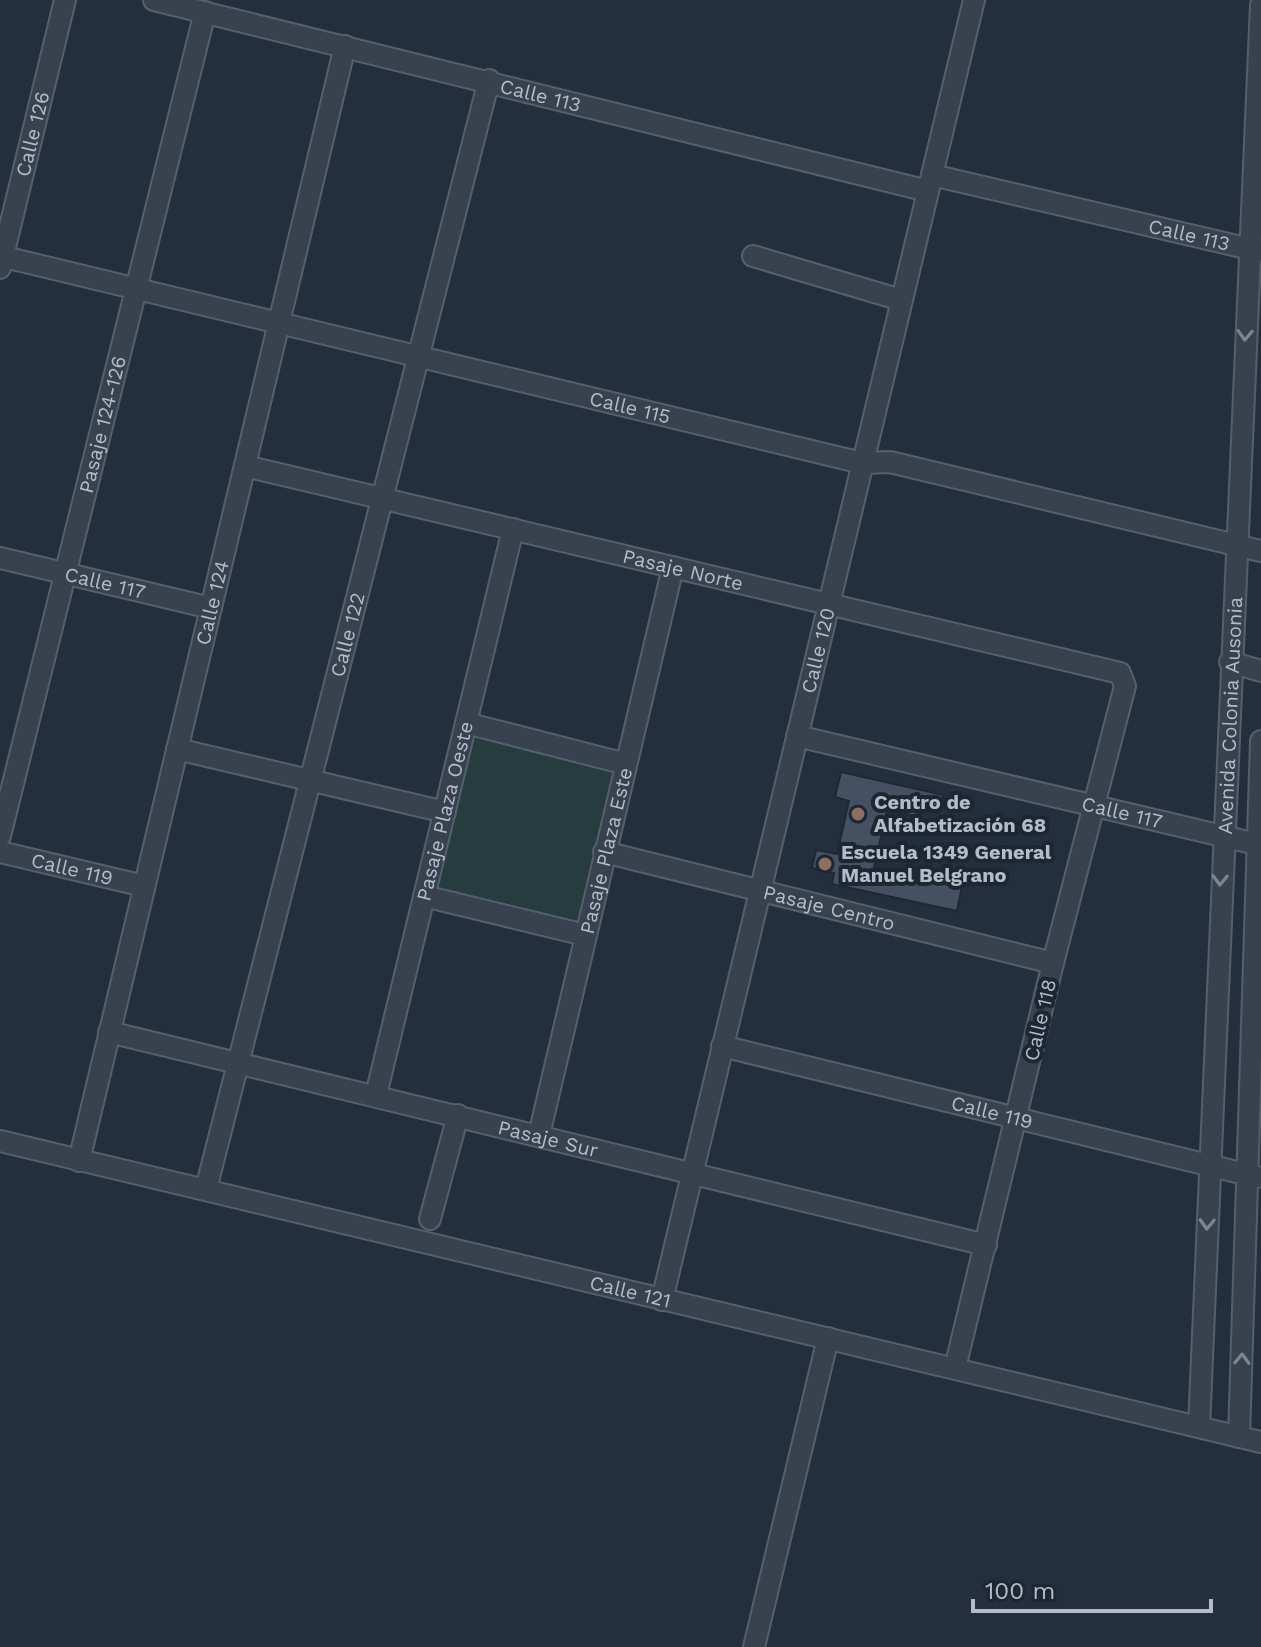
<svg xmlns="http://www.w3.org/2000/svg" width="1261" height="1647" font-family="'Work Sans',sans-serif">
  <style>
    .green { fill: #263c3f }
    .building { fill: #455162; stroke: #1f2835; stroke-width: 2 }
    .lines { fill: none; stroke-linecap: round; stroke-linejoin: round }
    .minor-casing { stroke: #565f6c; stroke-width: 24 }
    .minor { stroke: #38414e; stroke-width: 20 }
    .oneway { stroke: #7c8592 }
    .education-dot { fill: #8d6e63; stroke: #1d2633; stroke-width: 3 }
    .labels { text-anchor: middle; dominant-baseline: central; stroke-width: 8; stroke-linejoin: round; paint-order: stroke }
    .street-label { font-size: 20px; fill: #b4bcc9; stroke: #1d2633 }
    .poi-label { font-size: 20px; font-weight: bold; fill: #b4bcc9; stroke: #1d2633; text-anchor: start }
  </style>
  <rect width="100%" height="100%" fill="#242f3e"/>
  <path class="green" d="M472 737 615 772 577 925 435 890Z"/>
  <path class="building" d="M841 772 943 795 939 813 917 809 916 816 887 810 874 868 962 887 957 911 832 884 834 873 812 868 816 850 837 854 849 801 835 797Z"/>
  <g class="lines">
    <defs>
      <g id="minor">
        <path id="s1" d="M154 0 928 191"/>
        <path id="s2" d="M932 175 1259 251"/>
        <path id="s3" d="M0 256 862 463 890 462 1261 551"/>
        <path d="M753 256 901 300"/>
        <path id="s4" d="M0 268 65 0"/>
        <path id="s5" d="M245 466 1120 673 1125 686 1053 963 955 1368"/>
        <path id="s6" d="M0 558 211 608"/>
        <path d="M1230 662 1261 671"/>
        <path d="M466 723 626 764"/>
        <path id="s7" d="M797 736 1261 845"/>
        <path d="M177 749 445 812"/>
        <path id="s8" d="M0 836 205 12"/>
        <path id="s9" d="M0 852 144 886"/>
        <path id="s10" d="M604 852 1053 963"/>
        <path d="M424 896 585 935"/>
        <path id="s11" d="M109 1032 986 1245"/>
        <path id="s12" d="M722 1046 1257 1177"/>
        <path id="s13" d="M376 1095 513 529"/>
        <path id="s14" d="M539 1135 673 567"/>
        <path id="s15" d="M0 1141 1261 1442"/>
        <path id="s16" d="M79 1161 345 46"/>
        <path id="s17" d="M206 1189 489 80"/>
        <path d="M430 1219 458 1115"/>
        <path id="s18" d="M662 1300 974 0"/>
        <path id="s19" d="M1199 1427 1261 5"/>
        <path d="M1239 1437 1261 741"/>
        <path d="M754 1647 828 1338"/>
      </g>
    </defs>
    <use href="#minor" class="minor-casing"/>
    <use href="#minor" class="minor"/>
  </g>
  <defs><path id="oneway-chevron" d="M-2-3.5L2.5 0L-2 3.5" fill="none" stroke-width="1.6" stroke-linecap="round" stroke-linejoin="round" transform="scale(2)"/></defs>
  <g class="oneway">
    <use href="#oneway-chevron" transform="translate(1245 335) rotate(93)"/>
    <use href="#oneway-chevron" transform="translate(1220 880) rotate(92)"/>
    <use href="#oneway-chevron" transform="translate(1207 1224) rotate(92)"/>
    <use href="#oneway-chevron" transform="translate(1242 1359) rotate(-88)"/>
  </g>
  <g class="education-dot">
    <circle cx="858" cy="814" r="8"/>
    <circle cx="825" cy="864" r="8"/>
  </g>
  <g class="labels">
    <g class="street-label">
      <text stroke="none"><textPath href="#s1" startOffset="398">Calle 113</textPath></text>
      <text stroke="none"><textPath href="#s4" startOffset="138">Calle 126</textPath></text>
      <text stroke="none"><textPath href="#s2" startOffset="264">Calle 113</textPath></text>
      <text stroke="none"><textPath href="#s3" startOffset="648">Calle 115</textPath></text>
      <text stroke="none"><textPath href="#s8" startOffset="424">Pasaje 124-126</textPath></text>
      <text stroke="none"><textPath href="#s5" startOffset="450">Pasaje Norte</textPath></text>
      <text stroke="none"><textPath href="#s6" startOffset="108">Calle 117</textPath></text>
      <text stroke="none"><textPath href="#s16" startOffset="574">Calle 124</textPath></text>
      <text stroke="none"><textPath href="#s17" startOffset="572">Calle 122</textPath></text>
      <text stroke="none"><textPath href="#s18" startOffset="668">Calle 120</textPath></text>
      <text stroke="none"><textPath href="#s19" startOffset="712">Avenida Colonia Ausonia</textPath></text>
      <text stroke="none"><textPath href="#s13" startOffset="292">Pasaje Plaza Oeste</textPath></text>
      <text stroke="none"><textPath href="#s7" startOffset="334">Calle 117</textPath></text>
      <text stroke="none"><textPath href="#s14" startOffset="292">Pasaje Plaza Este</textPath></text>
      <text stroke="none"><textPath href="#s9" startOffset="74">Calle 119</textPath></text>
      <text stroke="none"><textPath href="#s10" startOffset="232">Pasaje Centro</textPath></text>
      <text transform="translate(1040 1020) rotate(-77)">Calle 118</text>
      <text stroke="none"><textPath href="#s12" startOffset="278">Calle 119</textPath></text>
      <text stroke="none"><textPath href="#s11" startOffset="452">Pasaje Sur</textPath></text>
      <text stroke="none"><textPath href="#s15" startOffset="648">Calle 121</textPath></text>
    </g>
    <g class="poi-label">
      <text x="874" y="802">Centro de<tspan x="874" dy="23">Alfabetización 68</tspan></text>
      <text x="841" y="852">Escuela 1349 General<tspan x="841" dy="23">Manuel Belgrano</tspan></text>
    </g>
  </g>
  <path d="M973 1599v12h238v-12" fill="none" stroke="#b4bcc9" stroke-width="4"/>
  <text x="985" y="1599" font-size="24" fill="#b4bcc9" stroke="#1d2633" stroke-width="6" paint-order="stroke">100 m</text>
</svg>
